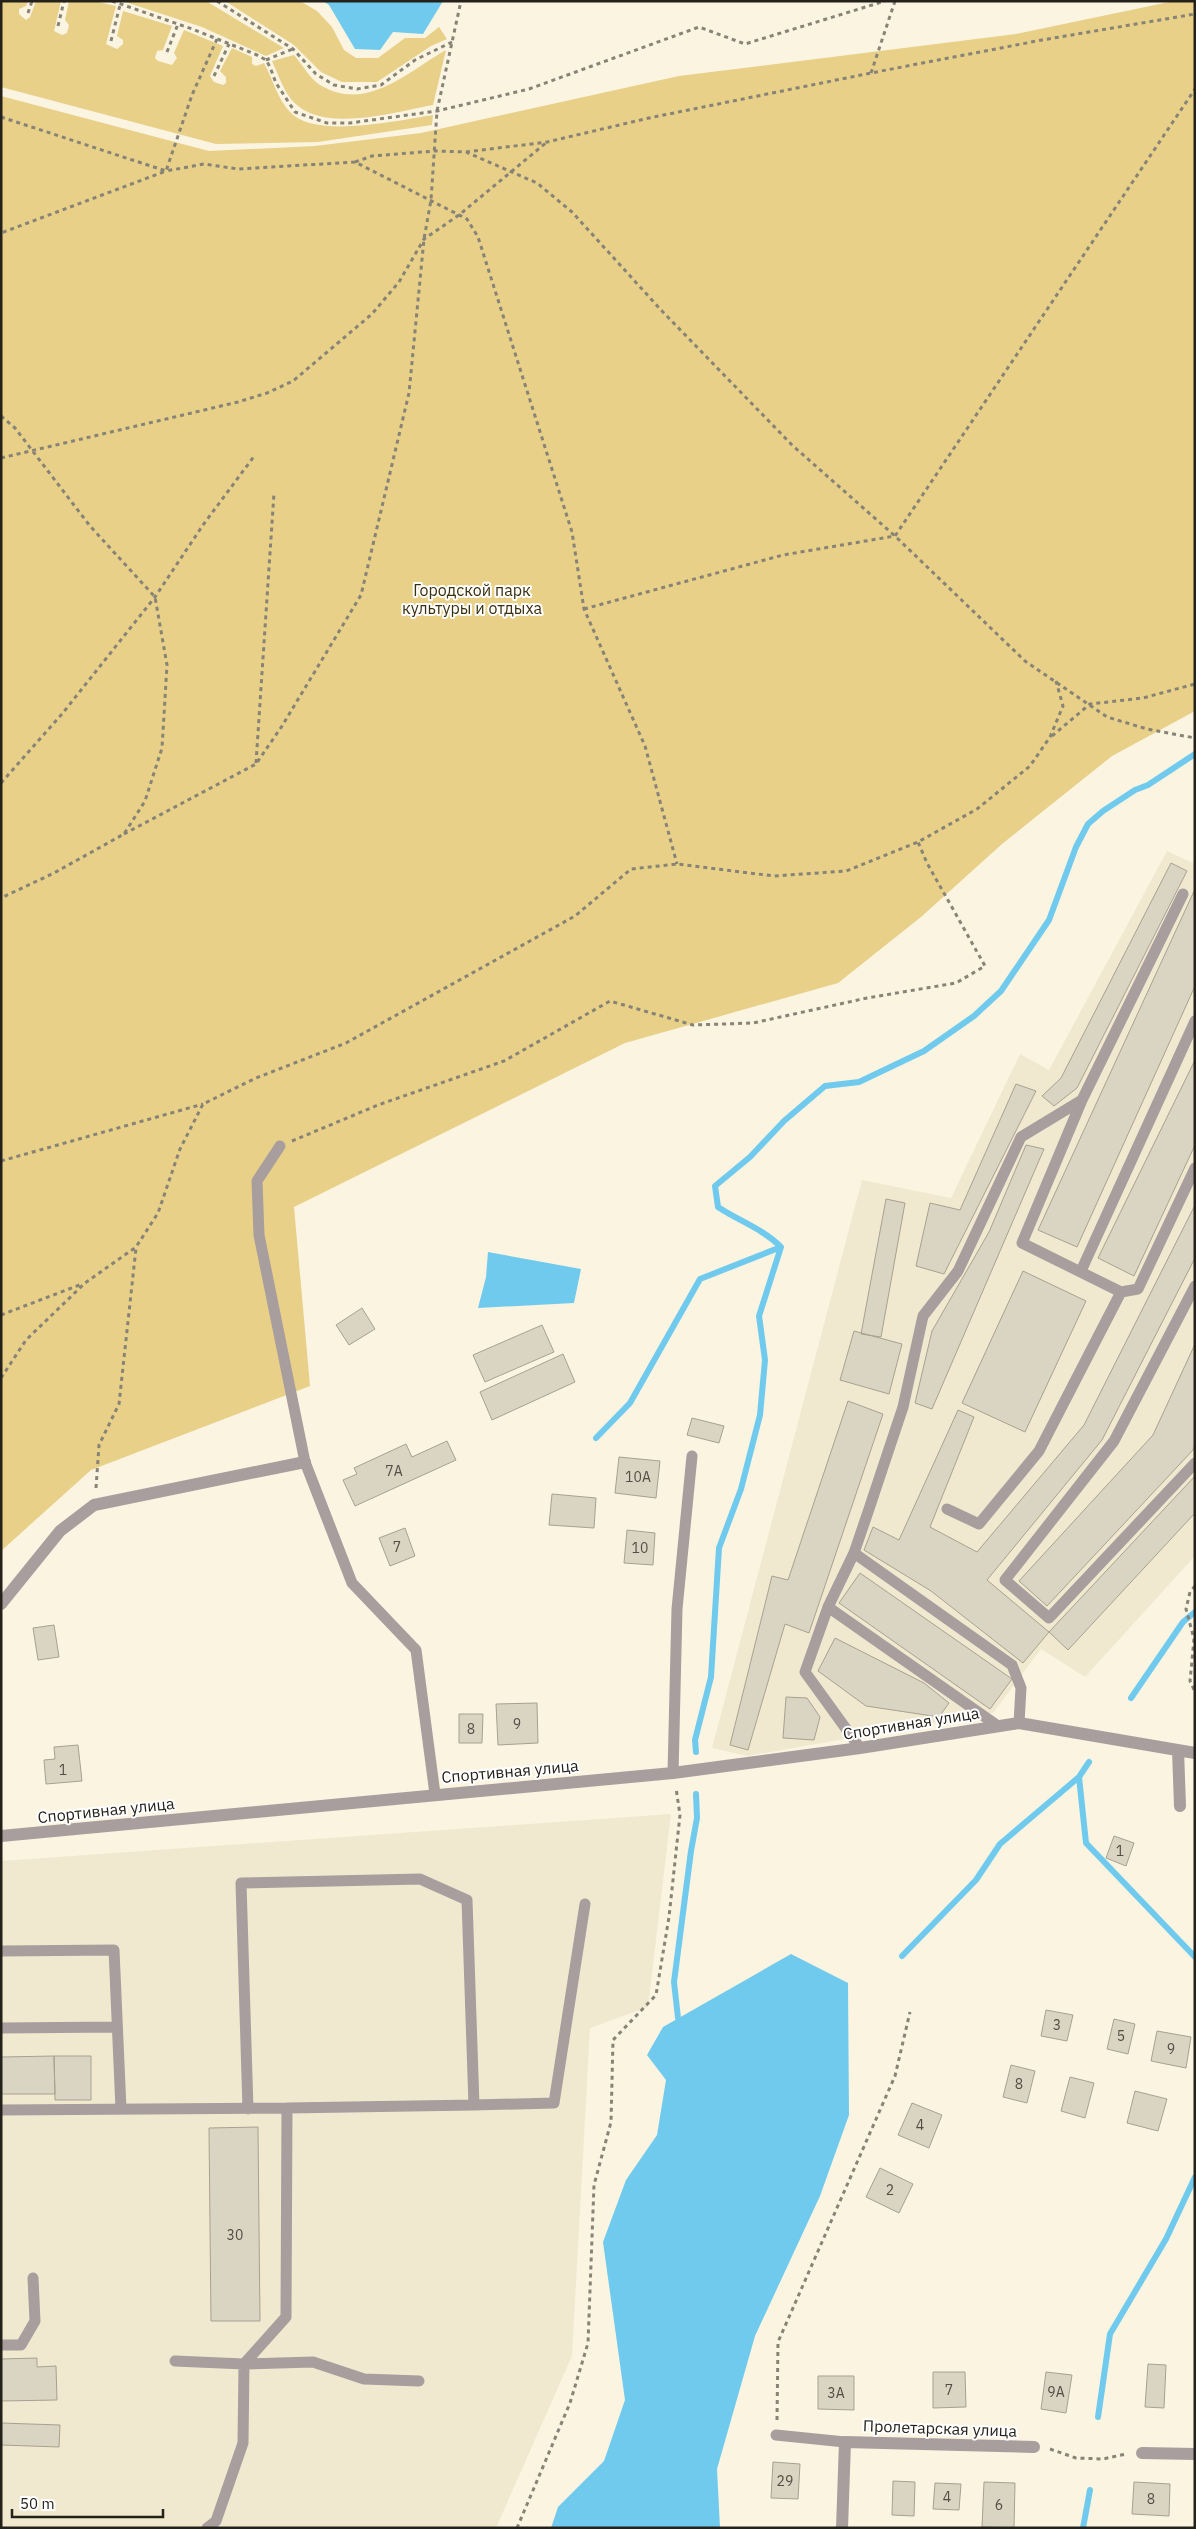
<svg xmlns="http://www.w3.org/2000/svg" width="1196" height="2529" font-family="'IBM Plex Sans',sans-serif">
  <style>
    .built { fill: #f1e9cf }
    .green { fill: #e8d088 }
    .water { fill: #70caee }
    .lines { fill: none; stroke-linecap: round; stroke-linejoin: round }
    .stream { stroke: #70caee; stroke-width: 6 }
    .building { fill: #dad4c2; stroke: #a7a18f }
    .path { stroke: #878376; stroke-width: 3; stroke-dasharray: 4 4; stroke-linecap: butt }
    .lane { stroke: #a89e9e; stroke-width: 11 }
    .street { stroke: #a89e9e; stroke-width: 12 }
    .labels { text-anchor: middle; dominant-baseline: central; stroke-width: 4; stroke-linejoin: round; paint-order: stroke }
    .number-label { font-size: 14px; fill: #514e44 }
    .park-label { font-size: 16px; fill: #3b300e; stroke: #fff }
    .street-label { font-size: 16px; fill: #23211a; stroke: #fff }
  </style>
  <rect width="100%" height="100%" fill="#faf4e1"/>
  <path class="built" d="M1167 851 1195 864V1556L1085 1677 1041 1649 993 1713 747 1756 712 1748 862 1180 951 1198 1020 1054 1049 1070Z
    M671 1814 648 2007 590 2028 572 2356 496 2528H1V1861Z"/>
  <path class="green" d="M1 1H28L26 6 19 9V14L26 20 30 17 36 1H61L54 31 62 35 67 33 69 25 65 20 69 1H94L116 6 106 44 117 49 123 44V40L117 36 123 11 172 26 163 50 157 51 155 58 158 61 172 65 177 58 174 53 184 30 223 46 210 76 214 82 223 85 226 83V77L220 71 232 48 252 57V64L256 66 264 63C273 79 277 99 291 113 316 139 400 120 433 115L432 125 318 142 216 144 1 87Z
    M122 1H206L284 48 266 56 202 27Z
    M225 1H300L317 11 332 27 344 50 356 58H378L405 38H425L439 27 447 39 431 46 377 82H342L321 72 294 45Z
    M1174 1H1195V711L1112 756 1002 844 921 917 838 983 625 1043 294 1207 310 1386 91 1470 1 1551V96L209 151 315 146 421 133 679 76 1016 34Z
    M446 50 433 105C394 112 320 135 291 99 283 89 278 74 272 61L294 55C302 64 310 79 320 85 367 113 407 72 446 50Z"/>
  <path class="water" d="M323 1H443L423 34 393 32 380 50 355 49 329 5Z
    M488 1252 581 1269 574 1303 478 1308 486 1277Z
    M791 1954 848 1983 849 2115 820 2196 755 2336 717 2469 720 2528H551L558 2507 604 2461 625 2400 603 2242 626 2180 657 2135 666 2080 647 2055 663 2027Z"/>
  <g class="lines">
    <path class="stream" d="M596 1438 630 1403 700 1279 781 1247
      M1131 1698 1183 1622 1195 1612
      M696 1752 695 1740 711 1677 719 1548 741 1489 760 1415 765 1360 759 1316 781 1247C763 1229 739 1221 718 1207L715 1186 750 1157 784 1121 825 1086 859 1082 924 1051 974 1016 1001 991 1049 920 1076 847 1088 824 1103 811 1135 790 1148 785 1195 754
      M1079 1777 1086 1843 1195 1957
      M902 1956 976 1880 1000 1844 1079 1777 1089 1762
      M678 2018 674 1982 691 1851 697 1818 696 1794
      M1098 2417 1110 2334 1166 2239 1195 2177
      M1083 2528 1090 2490"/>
  </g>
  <path class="building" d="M1171 863 1187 871 1077 1088 1054 1106 1042 1096 1061 1078Z
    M1195 889V986L1077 1247 1038 1230Z
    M1195 1060V1145L1134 1276 1098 1258Z
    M1016 1084 1036 1091 944 1274 916 1266 930 1203 960 1210Z
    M1026 1145 1044 1149 932 1409 915 1403 932 1331 989 1232Z
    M886 1199 905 1203 881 1337 861 1334Z
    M1195 1205V1258L1102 1440 987 1580 1049 1632 1023 1663 931 1591 864 1550 873 1527 899 1540 958 1410 974 1417 930 1527 977 1552 1084 1425Z
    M1023 1271 1086 1301 1025 1432 962 1403Z
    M362 1308 375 1329 349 1345 336 1325Z
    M542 1325 554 1352 485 1382 473 1355Z
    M854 1331 902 1344 889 1394 840 1380Z
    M1195 1344V1445L1193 1450 1047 1606 1019 1581 1153 1435Z
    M563 1354 575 1382 492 1420 480 1392Z
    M848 1401 883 1414 809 1633 785 1624 748 1750 730 1745 772 1576 788 1580Z
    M692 1418 724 1426 719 1443 687 1435Z
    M447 1441 456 1460 355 1506 343 1480 357 1474 354 1468 406 1444 412 1457Z
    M619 1457 660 1461 656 1498 615 1493Z
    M1195 1476V1513L1068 1650 1049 1632Z
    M552 1494 596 1498 594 1528 549 1525Z
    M405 1528 415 1556 390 1566 379 1538Z
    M627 1530 655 1533 653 1565 624 1563Z
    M860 1573 1012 1679 990 1709 839 1603Z
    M54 1625 59 1657 38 1660 33 1628Z
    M835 1638 924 1683 949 1703 939 1717 866 1706 818 1671Z
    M786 1697 807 1698 820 1717 814 1740 783 1738Z
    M537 1703 538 1743 498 1745 496 1704Z
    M459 1714H483L482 1743H459Z
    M78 1745 82 1781 46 1784 44 1760 55 1759 54 1747Z
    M1114 1836 1134 1843 1126 1866 1106 1858Z
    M1046 2010 1073 2015 1067 2041 1041 2036Z
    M1114 2019 1135 2024 1128 2054 1107 2049Z
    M1157 2031 1191 2037 1186 2068 1151 2061Z
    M54 2056H91V2100H55Z
    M54 2056 55 2094H1V2057Z
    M1011 2065 1035 2071 1027 2103 1003 2097Z
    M1070 2077 1094 2083 1085 2118 1061 2111Z
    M1135 2091 1167 2099 1158 2131 1127 2123Z
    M912 2103 942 2115 929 2148 898 2135Z
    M258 2127 260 2321H211L209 2128Z
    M880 2168 913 2184 899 2213 866 2197Z
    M37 2358V2367L56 2366 57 2400 1 2401V2359Z
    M1148 2364 1166 2365 1164 2408 1145 2407Z
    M933 2372H965L966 2407 933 2408Z
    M1046 2372 1072 2375 1066 2413 1041 2409Z
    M818 2376H854V2410L818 2409Z
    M1 2423 60 2425 59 2447 1 2445Z
    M773 2462 800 2464 798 2499 771 2498Z
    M893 2481 915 2482 914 2516 892 2515Z
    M984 2482 1015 2483 1014 2528 982 2527Z
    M1134 2482 1170 2484 1169 2516 1132 2514Z
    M935 2483 961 2484 959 2510 933 2509Z"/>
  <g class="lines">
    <path class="path" d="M112 1 195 30 257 55 266 60 270 67 276 83 295 112 327 123H350L437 111 529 89 699 27 745 44 885 1
      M217 1 293 49 316 74 334 85 357 89 381 85 415 60 452 42
      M28 13 32 1
      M58 26 64 1
      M217 39 192 95 166 171 204 164 238 169 355 162 467 219 478 237 572 532 584 609 645 746 677 864
      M111 41 120 5
      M167 52 178 24
      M266 60 293 49
      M871 73 895 1
      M214 76 229 44
      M1 117 166 171 1 233
      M466 152 547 142 649 118 871 73 1042 40 1195 14
      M355 162 372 156 435 151 466 152 537 183 572 212 661 310 792 445 895 536 1025 661 1107 717 1147 729 1195 738
      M1 416 15 428 90 526 155 597 167 665 162 748 145 801 124 834 54 873 1 898
      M1 458 238 402 267 393 293 381 372 314 399 282 424 239 459 215 547 142
      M584 609 783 555 895 536 1195 89
      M1052 736 1090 704 1143 698 1195 684
      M256 763 274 493
      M1 783 62 714 155 597 203 525 255 455
      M124 834 256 764 282 726 361 595 409 393 424 239 431 200 437 111 461 1
      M292 1141 378 1105 504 1061 610 1001 693 1025 753 1023 867 998 956 983 985 966 927 863 918 842
      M1 1161 203 1104
      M1 1315 82 1284
      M1 1378 26 1340 85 1283 136 1247 158 1213 180 1149 203 1104 256 1078 346 1043 575 916 631 869 677 864 774 876 846 871 918 842 977 809 1030 766 1050 737 1063 706 1056 681
      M96 1488 99 1445 119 1404 136 1248
      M1195 1586 1190 1592 1186 1609 1194 1639 1190 1681 1195 1692
      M777 2420 778 2342 895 2076 910 2012
      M1050 2449 1076 2458 1103 2459 1126 2454
      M517 2528 570 2403 588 2343 594 2185 611 2122 613 2040 656 1995 669 1917 680 1815 676 1788"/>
    <path class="lane" d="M280 1146 257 1181 259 1235 305 1462 352 1583 416 1650 435 1794
      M1081 1271 1195 1021
      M1195 1286 1114 1441 1005 1580 1049 1618 1195 1463
      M1121 1292 1138 1289 1195 1168
      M947 1509 979 1524 1039 1451 1121 1292 1022 1243 1082 1100
      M854 1553 1012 1665 1021 1688 1019 1723
      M828 1607 998 1726
      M860 1748 805 1672 828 1607 854 1553 869 1509 903 1407 923 1316 958 1271 1021 1137 1082 1100 1183 894
      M673 1773 677 1609 692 1456
      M1 1951 114 1950 121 2109
      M1 2028 117 2027
      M474 2105 554 2103 585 1904
      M248 2109 241 1883 420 1879 467 1900 474 2105 287 2108
      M1 2110 287 2108 286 2317 244 2364 243 2443 216 2521 207 2528
      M1 2345H21L35 2321 33 2278
      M175 2361 244 2364 313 2362 364 2379 419 2381
      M776 2435 845 2442"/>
    <path class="street" d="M1 1604 60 1531 94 1505 305 1462
      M1178 1750 1180 1806
      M1 1836 673 1773 860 1748 1019 1723 1195 1753
      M1142 2453 1195 2454
      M842 2528 845 2442 1034 2447"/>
  </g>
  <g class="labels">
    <g class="number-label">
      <text x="394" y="1471">7А</text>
      <text x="638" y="1477">10А</text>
      <text x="397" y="1547">7</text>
      <text x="640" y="1548">10</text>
      <text x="517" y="1724">9</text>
      <text x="471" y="1729">8</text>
      <text x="63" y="1770">1</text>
      <text x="1120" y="1851">1</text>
      <text x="1057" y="2025">3</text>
      <text x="1121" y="2036">5</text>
      <text x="1171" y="2049">9</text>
      <text x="1019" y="2084">8</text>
      <text x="920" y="2125">4</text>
      <text x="890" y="2190">2</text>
      <text x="235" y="2235">30</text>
      <text x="949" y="2390">7</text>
      <text x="1056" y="2392">9А</text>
      <text x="836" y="2393">3А</text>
      <text x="785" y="2481">29</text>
      <text x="947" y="2497">4</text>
      <text x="1151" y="2499">8</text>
      <text x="999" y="2505">6</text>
    </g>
    <g class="park-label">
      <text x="472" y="590">Городской парк<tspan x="472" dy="18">культуры и отдыха</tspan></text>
    </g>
    <g class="street-label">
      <text transform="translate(911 1723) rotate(-9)">Спортивная улица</text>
      <text transform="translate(510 1771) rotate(-5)">Спортивная улица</text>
      <text transform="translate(106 1810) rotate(-6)">Спортивная улица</text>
      <text transform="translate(940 2428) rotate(2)">Пролетарская улица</text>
    </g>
  </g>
  <rect width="1196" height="2529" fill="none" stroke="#23211a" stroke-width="5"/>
  <path d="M12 2509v8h151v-8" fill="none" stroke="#23211a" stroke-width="2.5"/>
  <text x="20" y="2509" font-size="15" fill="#23211a" stroke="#ffffff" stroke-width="4" paint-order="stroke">50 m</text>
</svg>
